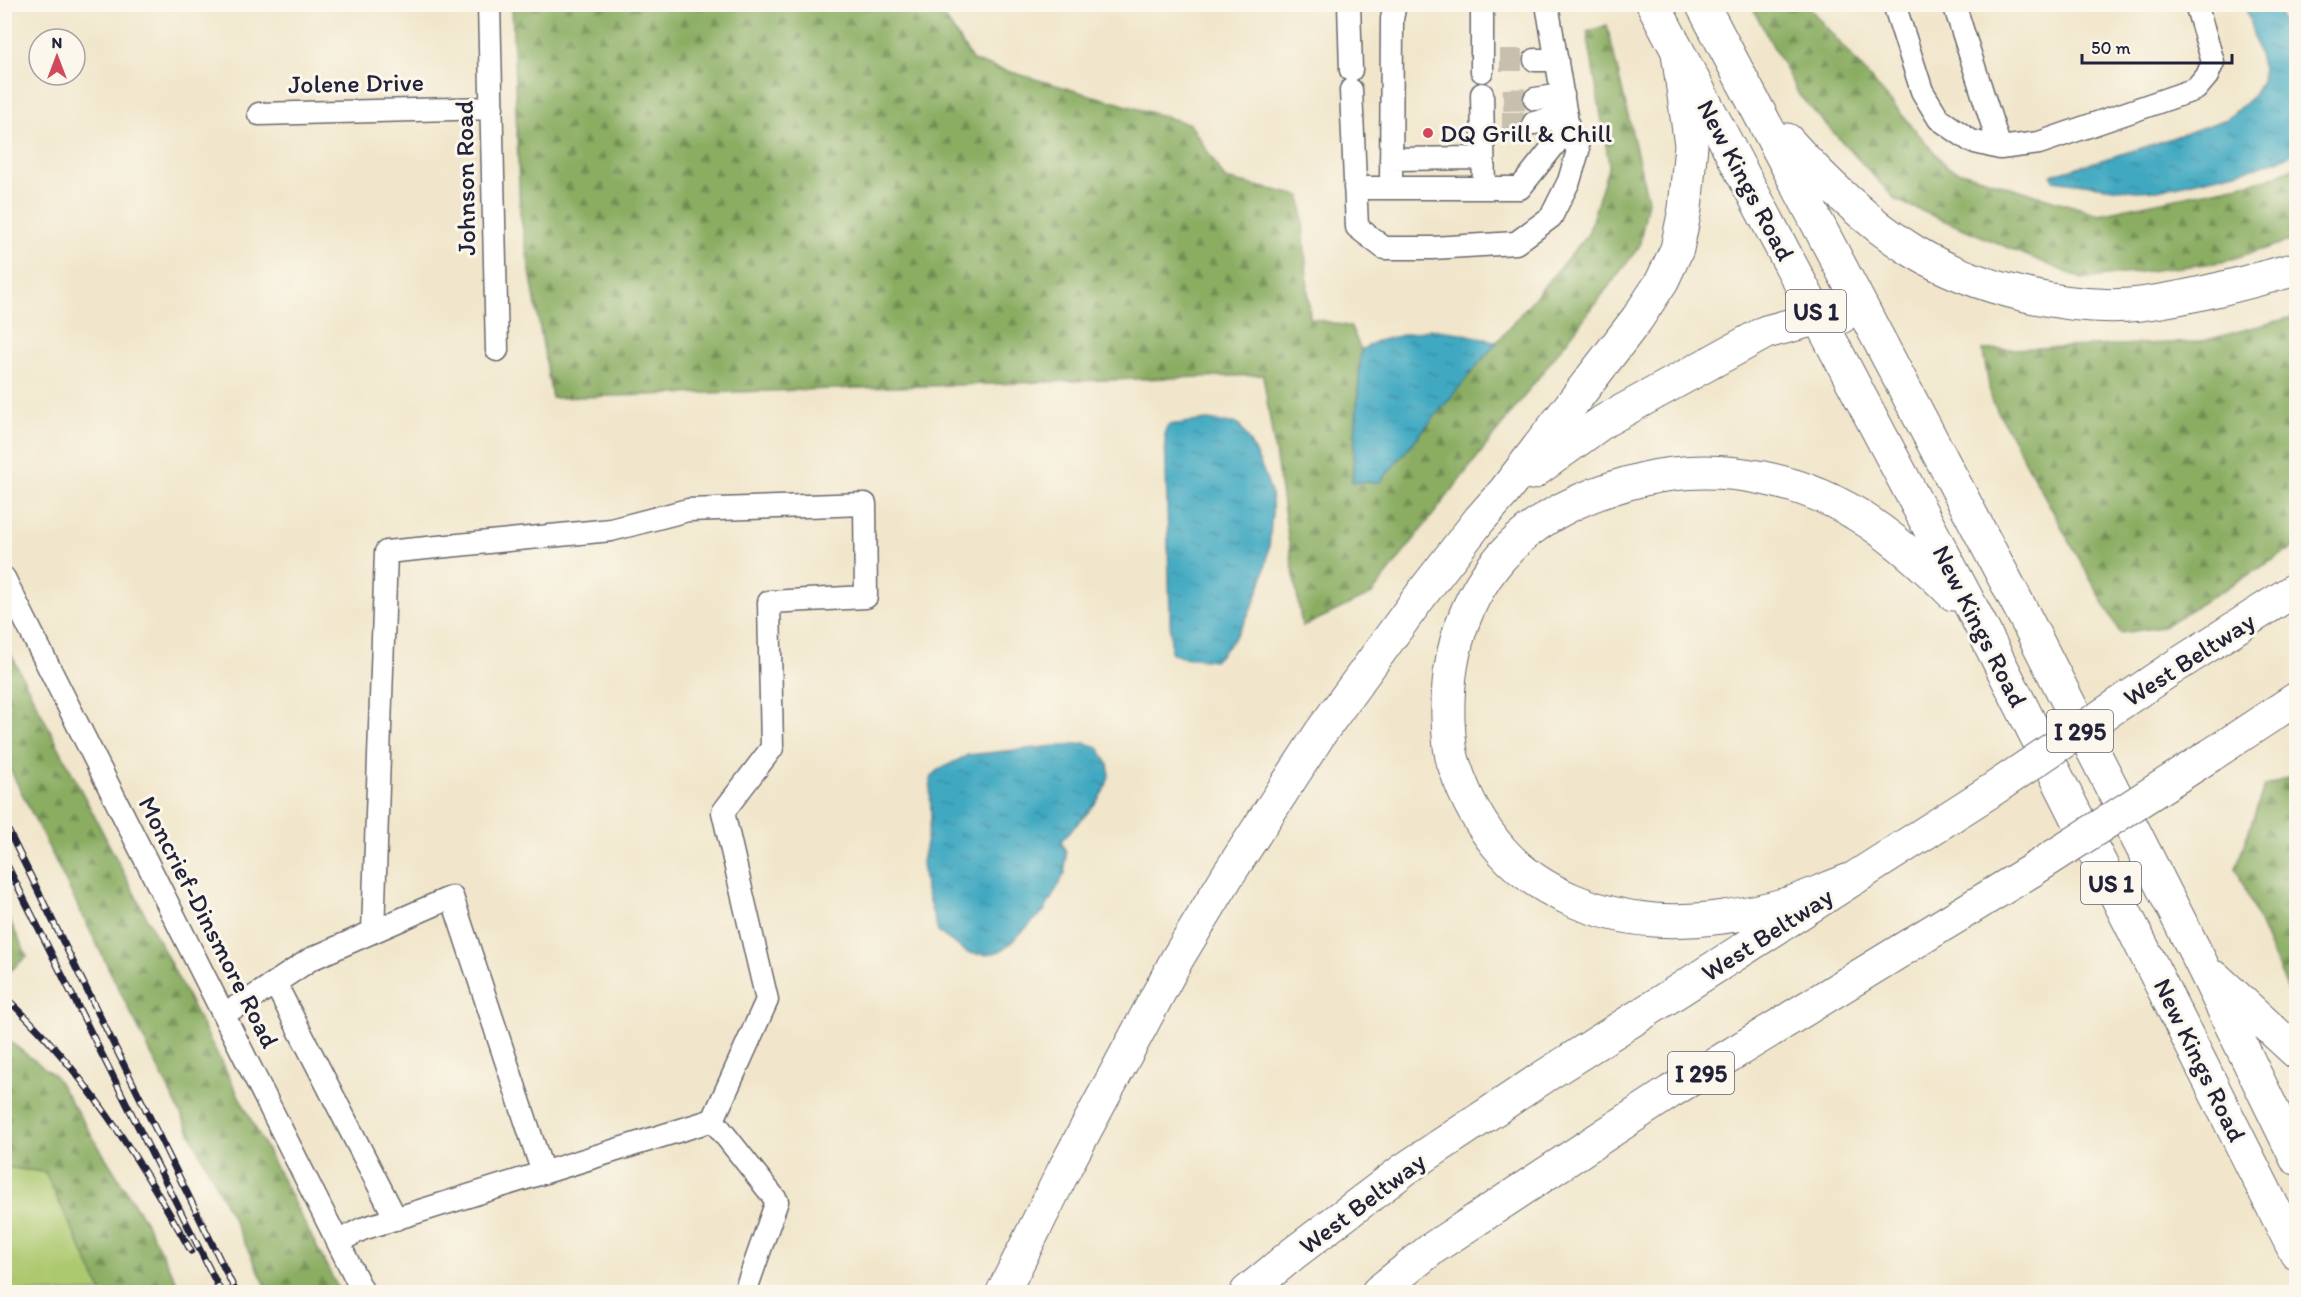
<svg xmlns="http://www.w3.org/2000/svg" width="2301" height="1297" font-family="Itim,sans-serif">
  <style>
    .grass { fill: #adc970; stroke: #687656; stroke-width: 1.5 }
    .forest { fill: url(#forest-firs); stroke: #56684e; stroke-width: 1.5 }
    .water { fill: url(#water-ripples); stroke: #32667e; stroke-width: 1.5 }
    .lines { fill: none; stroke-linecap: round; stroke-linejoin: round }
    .minor-tunnel { stroke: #c8bfae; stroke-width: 22; stroke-dasharray: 22 11; stroke-linecap: butt }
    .minor-casing { stroke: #6a676d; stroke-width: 25 }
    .highway-casing { stroke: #6a676d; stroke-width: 35 }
    .minor { stroke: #fff; stroke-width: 22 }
    .highway { stroke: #fff; stroke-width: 33 }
    .rail-casing { stroke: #22223b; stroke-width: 7 }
    .rail { stroke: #fbf7ec; stroke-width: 4.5; stroke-dasharray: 14; stroke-linecap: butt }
    .highway-bridge-casing { stroke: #6a676d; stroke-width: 35; stroke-linecap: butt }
    .highway-bridge { stroke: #fff; stroke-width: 33 }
    .poi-dot { fill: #d1495b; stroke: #fbf7ec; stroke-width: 2 }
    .labels { text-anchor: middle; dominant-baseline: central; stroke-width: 6; stroke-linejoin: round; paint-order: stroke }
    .shield { fill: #fbf7ec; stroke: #636270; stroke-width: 1.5 }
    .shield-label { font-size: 24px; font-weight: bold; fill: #22223b }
    .street-label { font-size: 26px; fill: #22223b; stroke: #fbf7ec }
    .poi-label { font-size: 26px; fill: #22223b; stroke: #fbf7ec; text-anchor: start }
  </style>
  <defs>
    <pattern id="forest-firs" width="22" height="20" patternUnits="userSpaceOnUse" patternTransform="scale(1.5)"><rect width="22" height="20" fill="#8aad62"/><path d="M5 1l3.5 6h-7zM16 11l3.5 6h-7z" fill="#708c52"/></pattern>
    <pattern id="water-ripples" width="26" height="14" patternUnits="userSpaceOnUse" patternTransform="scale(1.5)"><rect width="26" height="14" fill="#41a9c1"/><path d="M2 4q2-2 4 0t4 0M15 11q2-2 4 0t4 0" fill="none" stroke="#36899e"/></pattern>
  </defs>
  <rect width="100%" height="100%" fill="#fbf7ec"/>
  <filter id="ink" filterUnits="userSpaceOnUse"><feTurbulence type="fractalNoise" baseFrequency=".0167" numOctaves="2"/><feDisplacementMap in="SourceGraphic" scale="12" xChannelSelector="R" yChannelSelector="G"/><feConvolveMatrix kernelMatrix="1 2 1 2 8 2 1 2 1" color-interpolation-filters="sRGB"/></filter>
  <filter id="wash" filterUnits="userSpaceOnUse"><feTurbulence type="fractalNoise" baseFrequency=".008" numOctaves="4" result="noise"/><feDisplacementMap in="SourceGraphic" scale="24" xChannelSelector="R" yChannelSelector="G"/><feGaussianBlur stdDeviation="1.35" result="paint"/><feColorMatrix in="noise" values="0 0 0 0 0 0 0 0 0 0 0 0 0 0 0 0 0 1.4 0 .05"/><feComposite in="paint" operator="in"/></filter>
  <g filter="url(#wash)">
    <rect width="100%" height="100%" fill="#f1e6cb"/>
    <path class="grass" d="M5 1167 45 1172 102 1292H5Z"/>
    <path class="forest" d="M512 5H937L973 61 1190 124 1225 179 1301 196 1310 318 1351 327 1361 350 1352 482 1380 481 1588 234 1609 164 1587 32 1607 25 1648 201 1639 247 1372 594 1302 627 1263 375 552 398 520 213Z
      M1751 5H1807L1948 168 2099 214 2268 179 2296 167V239L2222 262 2082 279 1896 200 1799 95Z
      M2296 316V546L2162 627 2120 633 1991 399 1983 350 2199 342Z
      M5 643 340 1292H269L5 759Z
      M2296 774V998L2290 995 2236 868 2264 787Z
      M4 909 27 956 9 972 5 969Z
      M5 1038 55 1076 145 1221 182 1292H102L45 1172 5 1167Z"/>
    <path class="water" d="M2245 5H2278L2296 76V153L2257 167 2158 190 2137 191 2053 180 2051 175 2145 147 2227 119 2252 97 2261 82 2263 69Z
      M1430 329 1460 333 1497 342 1380 482H1352L1361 350 1377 341Z
      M1207 420 1239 424C1251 443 1269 478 1272 500 1273 507 1272 516 1271 523 1269 574 1252 624 1215 660L1181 657 1171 652 1165 431 1168 425Z
      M1085 743 1099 748C1102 754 1106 760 1108 765 1116 791 1076 823 1061 841L1066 852 1065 873 1045 910 1003 950 987 955 968 953 938 932 925 887 922 862 931 818 930 779 938 770 968 755Z"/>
  </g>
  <g filter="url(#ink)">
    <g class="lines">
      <path class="minor-tunnel" d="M1500 60H1535
        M1503 100 1535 99
        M1502 123H1534"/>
      <defs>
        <path id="minor" d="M489 4 497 350
          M1349 4 1351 70
          M1482 4V71
          M1894 4 1922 91 1939 119 1971 141 2000 148 2039 143 2196 89 2207 76 2213 62 2196 4
          M1954 4 2000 148
          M1535 60H1557
          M1351 90 1357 227 1384 248H1432L1516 243 1551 217 1569 181 1578 151 1568 128
          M1482 94 1484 188
          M1535 99 1563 95
          M259 114 492 108
          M1534 123 1566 115
          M1391 159 1483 158
          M1355 188H1520L1568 128 1547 4
          M1391 188 1392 19 1395 4
          M4 578 363 1292
          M373 932 386 552 611 530 688 510 865 504 866 597 769 602 772 748 723 812 767 1000 713 1120
          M275 983 396 1219
          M223 1013 246 1002 311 959 452 897 543 1173
          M338 1242 362 1229 713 1120 777 1201 745 1292"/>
        <path id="highway" d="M1653 4 1977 618 2296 1253
          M1702 4 2027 621 2202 965 2296 1158
          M1787 140C1822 179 1869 224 1913 251 1974 288 2070 312 2141 304 2194 297 2245 283 2296 269
          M1532 473 1604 421 1766 332 1819 318 1841 317
          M2171 669 2296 589
          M2211 755 2296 699
          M1855 878C1832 886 1810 897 1787 904 1747 915 1696 923 1654 920 1600 916 1539 893 1502 851 1481 827 1465 797 1455 767 1449 752 1449 735 1448 719 1446 650 1467 586 1519 539 1554 508 1599 490 1644 479 1719 461 1807 479 1870 523 1901 544 1927 568 1953 594
          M2216 978 2296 1052
          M1003 1292 1066 1166 1177 959 1228 875 1321 732 1424 591 1480 519 1504 492 1637 319 1662 281 1677 249 1685 209 1691 145 1678 53
          M1247 1292 1294 1253 1405 1169 1545 1076 1989 792
          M1378 1292 1433 1248 1670 1092 2034 869"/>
      </defs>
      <use href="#minor" class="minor-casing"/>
      <use href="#highway" class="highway-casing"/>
      <use href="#minor" class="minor"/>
      <use href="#highway" class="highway"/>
      <defs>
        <path id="rail" d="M4 822 236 1292
          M4 859 221 1292
          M4 996C83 1068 139 1159 191 1251"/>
      </defs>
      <use href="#rail" class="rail-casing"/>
      <use href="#rail" class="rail"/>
      <defs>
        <path id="highway-bridge" d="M1989 792 2171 669
          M2034 869 2211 755"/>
      </defs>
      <use href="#highway-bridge" class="highway-bridge-casing"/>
      <use href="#highway-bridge" class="highway-bridge"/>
    </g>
  </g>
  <circle class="poi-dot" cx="1428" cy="133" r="6"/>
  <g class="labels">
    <g class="shield">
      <rect x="1786" y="290" width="60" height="42" rx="4.5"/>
      <rect x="2047" y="710" width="66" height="42" rx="4.5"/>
      <rect x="2081" y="862" width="60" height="42" rx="4.5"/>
      <rect x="1668" y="1052" width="66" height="42" rx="4.5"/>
    </g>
    <g class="shield-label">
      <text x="1816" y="311">US 1</text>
      <text x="2080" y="731">I 295</text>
      <text x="2111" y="883">US 1</text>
      <text x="1701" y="1073">I 295</text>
    </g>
    <g class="street-label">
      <text transform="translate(356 83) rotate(-1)">Jolene Drive</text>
      <text transform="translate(465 178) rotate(-91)">Johnson Road</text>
      <text transform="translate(1746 180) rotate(62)">New Kings Road</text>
      <text transform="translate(1980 626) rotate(63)">New Kings Road</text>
      <text transform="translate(2189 659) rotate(-33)">West Beltway</text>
      <text transform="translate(209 922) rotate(63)">Moncrief-Dinsmore Road</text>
      <text transform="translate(1767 934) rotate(-33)">West Beltway</text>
      <text transform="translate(2200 1060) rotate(64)">New Kings Road</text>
      <text transform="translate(1362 1203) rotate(-37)">West Beltway</text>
    </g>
    <g class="poi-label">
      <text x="1440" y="133">DQ Grill &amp; Chill</text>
    </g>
  </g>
  <rect width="2301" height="1297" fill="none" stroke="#fbf7ec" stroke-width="24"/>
  <g transform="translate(57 57)"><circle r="28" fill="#fbf7ec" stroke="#a4a2a5" stroke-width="1.5"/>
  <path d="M0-4.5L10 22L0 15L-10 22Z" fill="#d1495b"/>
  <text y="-9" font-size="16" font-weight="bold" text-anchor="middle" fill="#22223b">N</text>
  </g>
  <path d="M2082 54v9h150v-9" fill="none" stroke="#22223b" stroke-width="3"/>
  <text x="2091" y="54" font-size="18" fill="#22223b" stroke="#fbf7ec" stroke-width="4.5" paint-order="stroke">50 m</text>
</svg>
